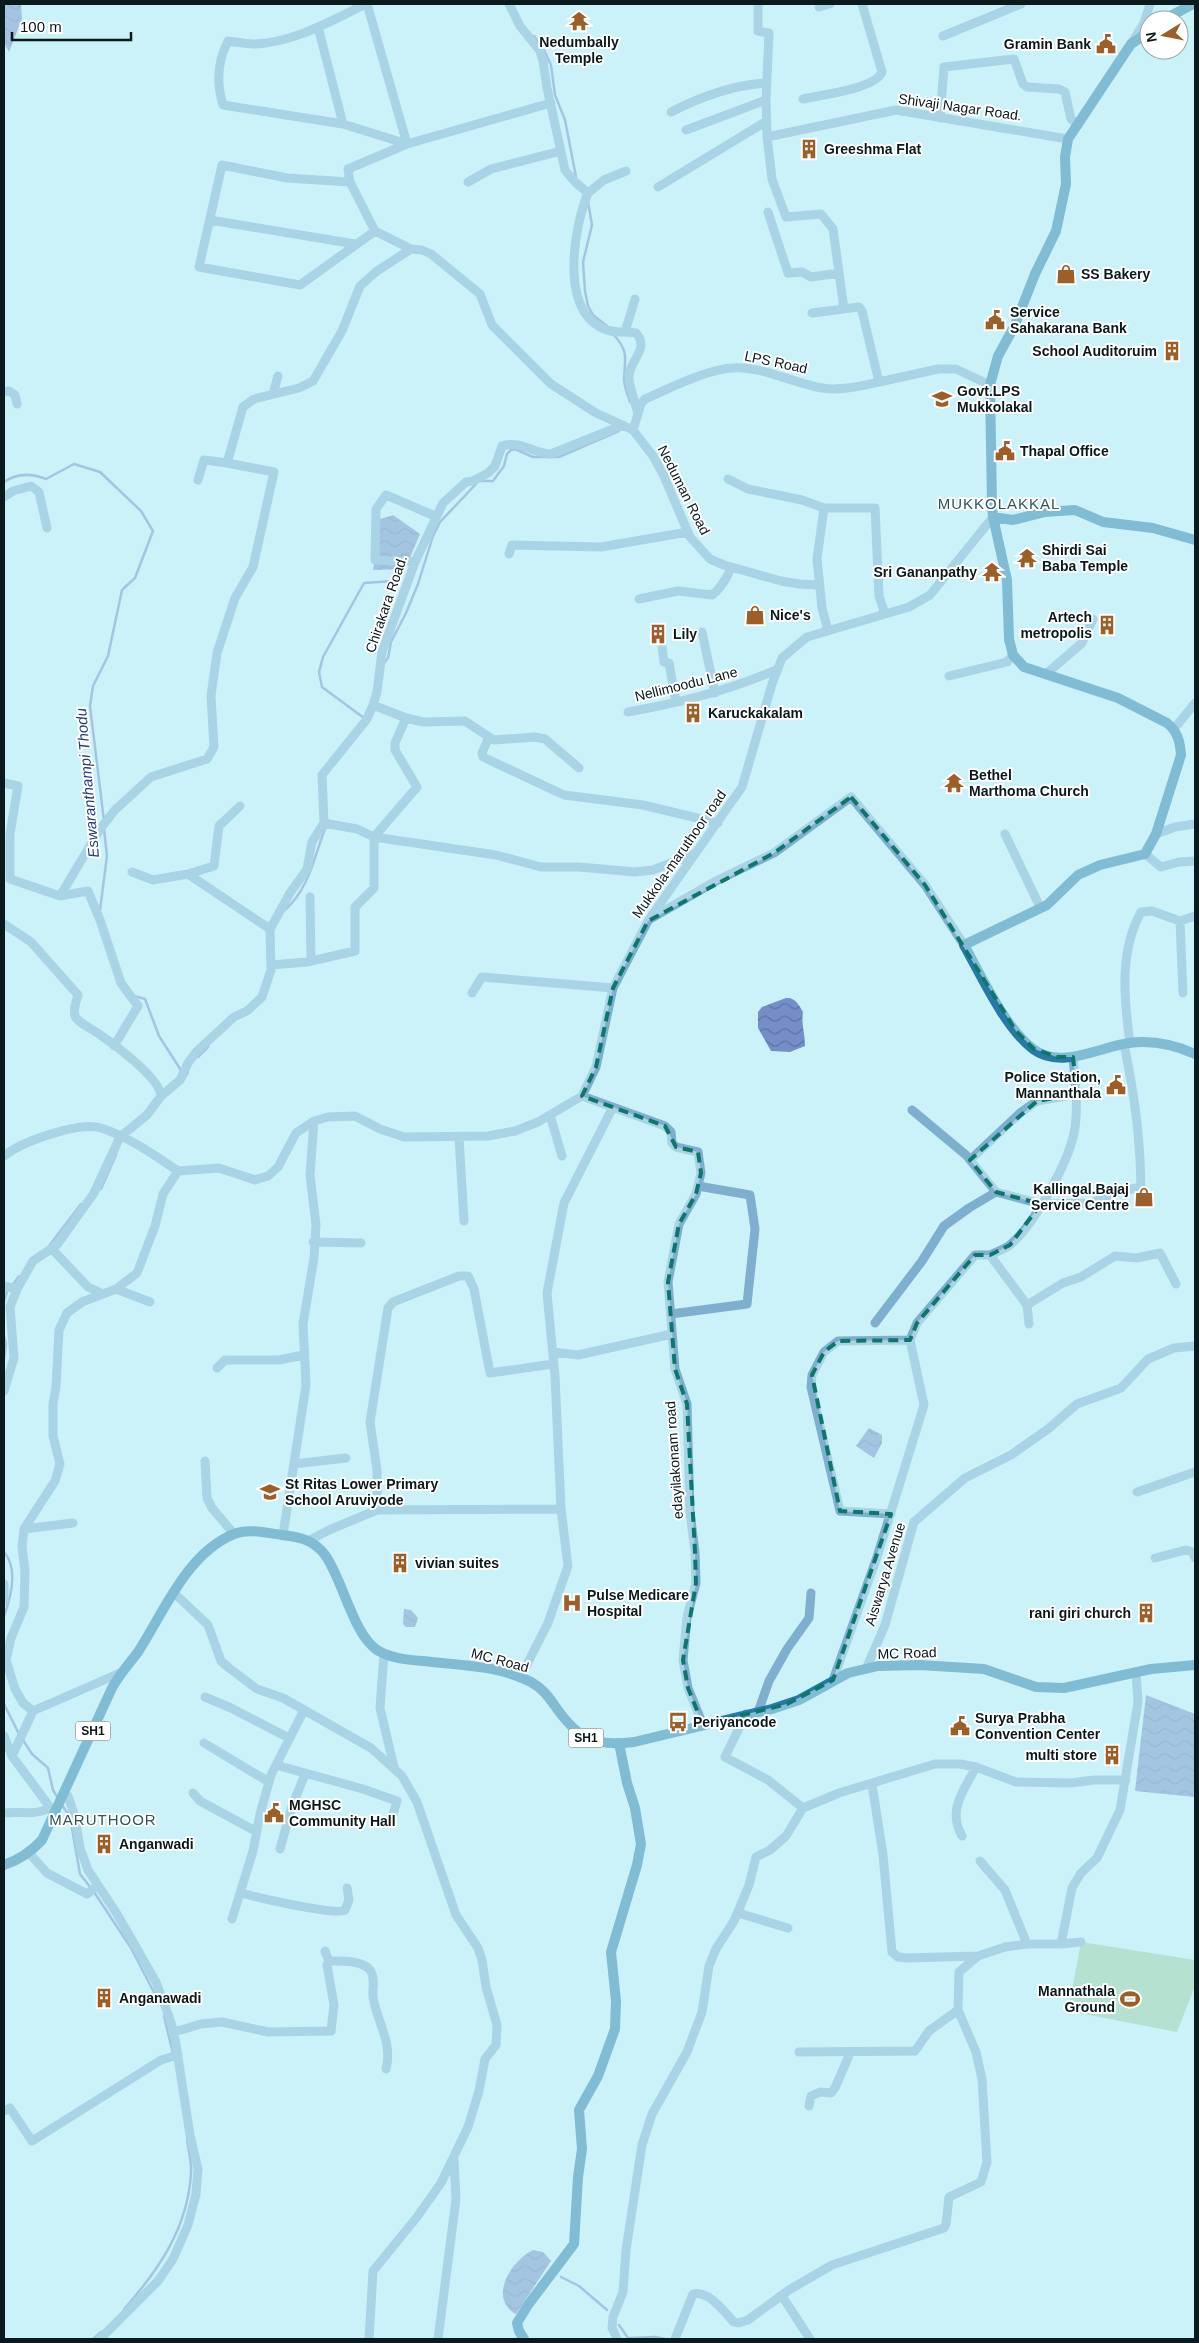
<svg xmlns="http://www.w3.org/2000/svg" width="1199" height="2343" font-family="Helvetica,sans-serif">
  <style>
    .pitch { fill: #9ccca0 }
    .water { fill: url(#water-waves) }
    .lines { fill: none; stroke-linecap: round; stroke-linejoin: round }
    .stream { stroke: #758ec8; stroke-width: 2.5 }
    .minor { stroke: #7eafce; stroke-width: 9 }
    .major { stroke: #277aa6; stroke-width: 10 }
    .marked { fill: none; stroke: #0f766e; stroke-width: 4; stroke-dasharray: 10 6; stroke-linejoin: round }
    .labels { text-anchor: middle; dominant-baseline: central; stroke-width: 4; stroke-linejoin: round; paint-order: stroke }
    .shield { fill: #fff; stroke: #545e5f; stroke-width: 1 }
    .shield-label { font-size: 12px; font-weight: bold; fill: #0a191b }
    .poi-label { font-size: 14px; font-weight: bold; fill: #0a191b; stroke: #fff; text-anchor: start }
    .street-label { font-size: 14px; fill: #0a191b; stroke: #fff }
    .neighbourhood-label { font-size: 15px; letter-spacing: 1px; fill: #32565b; stroke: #fff }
    .water-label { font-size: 15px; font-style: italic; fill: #243b82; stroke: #fff }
  </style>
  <defs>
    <pattern id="water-waves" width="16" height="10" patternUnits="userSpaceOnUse" patternTransform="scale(1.25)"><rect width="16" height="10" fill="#758ec8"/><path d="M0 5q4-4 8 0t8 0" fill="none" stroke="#5e73a2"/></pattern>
  </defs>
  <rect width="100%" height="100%" fill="#caf2f8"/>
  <path class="pitch" d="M1081 1942 1195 1960V1986L1177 2032 1068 2011Z"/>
  <path class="water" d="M4 4H21L22 19 9 52 4 43Z
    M393 515 420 534 405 569 373 570 380 519Z
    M786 998C795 997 799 1005 803 1012 801 1024 805 1033 805 1046L790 1052 771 1051 758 1028V1012L762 1007Z
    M869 1428 882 1435V1443L874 1458 856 1446Z
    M404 1609 411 1610 418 1618 415 1627H406L403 1624Z
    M1146 1695 1195 1714V1797L1135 1791Z
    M533 2250 543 2252 551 2261 516 2314C487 2298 512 2260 533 2250Z"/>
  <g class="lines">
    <path class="stream" d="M534 36 541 46
      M544 50 551 65 555 95 565 120 576 177
      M588 202 592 225 583 262 585 291 588 306 593 315 607 326
      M614 335C629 352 625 358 624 379 624 387 628 395 630 402
      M480 481H493L504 466 507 454 511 450 515 449 533 457H559L619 431
      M4 482C17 473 31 473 46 479L74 464 100 472 141 511 153 531 135 578 122 590 108 656 93 686 90 706 104 821
      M384 663 388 658 391 642 406 613 418 584 433 536 440 522 476 484
      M364 718 322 687 319 672 323 657 364 583 393 581 397 567
      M100 910 107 856 104 829
      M285 910C309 889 314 857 325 829
      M134 996 145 999 159 1036 182 1072
      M198 1057 208 1047
      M182 1082 188 1072
      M101 1189 116 1155
      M49 1246 81 1204
      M12 1286 19 1276
      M4 1291 7 1292 4 1301
      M4 1336 6 1344 4 1359
      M4 1552C18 1568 11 1597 4 1616
      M4 1704 19 1734
      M23 1740 32 1754 48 1768 53 1790 58 1798
      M62 1805 70 1817 80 1874 91 1888
      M94 1892 131 1948 160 2004
      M164 2016 173 2054
      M561 2277 579 2286 607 2310
      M124 2309C159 2270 188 2227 191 2173 192 2162 188 2149 187 2139
      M619 2325 628 2338 656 2337 665 2339
      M93 2339 101 2332"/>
    <path class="minor" d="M366 4C332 20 294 43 254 44 246 44 236 42 228 41 217 62 216 82 223 105L343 124 407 144
      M367 4 407 144
      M509 4 520 26 540 51 543 61 547 88 565 170 574 181 588 193C574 227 561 303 598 326 610 334 623 331 636 333 650 348 630 360 629 376 628 383 636 405 638 414
      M758 4V31L769 33 766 100 767 137
      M819 7 830 4
      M318 27 343 124
      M943 36 1021 4
      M1131 44 1144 23 1150 4
      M803 99C821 95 875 89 882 72L862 4
      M551 103 407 144 348 169 350 182 375 231 411 249 422 250 431 254 480 294 492 325 551 384 596 413 633 430 653 456 663 474 690 537 710 559 724 565 781 581 799 584 819 585
      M671 112C700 97 734 85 766 83
      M940 118 944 67 1014 59 1023 84 1027 87 1059 89 1065 92 1071 119 1078 125
      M686 130 766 100
      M350 182 287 178 222 165 199 267 300 285 375 231
      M468 182 491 169 561 151
      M658 187 767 121
      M588 193 604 180 626 171
      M768 212 788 273 802 272 811 277 839 273
      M210 220 355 244
      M844 309 833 229 821 214 786 217 772 179 767 137 896 110 1068 139
      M812 313 859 307 862 311 879 382 938 369H956L990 385
      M625 332 635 299
      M4 392 9 391 15 395 17 404
      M273 394 278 376
      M633 430 641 404 645 399C668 389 708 369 732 368 763 366 792 383 822 388 841 391 860 386 879 382
      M728 479 748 489 802 500 824 508 817 559 822 608 828 631
      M198 480 204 460 227 463 243 407 254 399 299 388 313 381 342 331 360 286 377 271 411 249
      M4 497 13 491 31 486 39 492 47 528
      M824 508H875L879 596 885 614
      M509 554 512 545 601 547 688 532
      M415 562 375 560 376 509 386 495 435 516
      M639 599 678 591 712 595C719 590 730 575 730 567
      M702 632 715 693
      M662 646 664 662 669 663 676 702
      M1046 674 1082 643 1093 619
      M949 676 1007 662 1013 655
      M628 712C680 703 729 691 778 669
      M406 718 423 722 465 721 489 737 482 753 483 757 564 795 643 805 718 823
      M1174 729 1195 703
      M489 737 494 740 535 737 545 739 579 768
      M4 783 18 786 10 834V879L60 896 100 829 115 810 151 777 207 759 214 747 211 696 217 653 235 598 253 567 274 472 227 463
      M324 823 357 829 374 837 496 855 541 867H579L635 872 653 870 694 854
      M1005 834 1040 907
      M1156 834 1175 827 1195 824
      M1145 854 1161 867 1179 862 1195 861
      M132 872 153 880 188 874 214 866 219 826 240 806
      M188 874 270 929
      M60 896 88 891 100 920 121 983 138 1006 114 1046
      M310 897 311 961
      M650 919 716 881 774 853 851 797 925 885 964 945
      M1180 921 1183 993
      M4 924 31 942 78 995C76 1002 72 1012 76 1018 81 1024 92 1029 99 1034 114 1044 160 1078 161 1096L147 1115 120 1137 94 1193 57 1245 33 1261 17 1289 10 1307 14 1358 4 1391
      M271 965 307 962 355 951V907L374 888V837L417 787 395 750V743L406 718 373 705
      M472 993 482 977 613 988
      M1130 1043C1124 999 1119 952 1141 912L1152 911 1180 921 1195 916
      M1124 1044C1135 1098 1141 1141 1141 1197
      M161 1096 180 1080 188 1063 197 1051 234 1017 247 1011 262 997 271 970 270 929 290 893 307 869 312 842 324 823 322 775 367 719 373 705 377 692 382 652 415 562 443 503 466 482 473 481 488 473 495 466 502 446C519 440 534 453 551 454L623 425
      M582 1096 665 1126 671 1132 672 1143 676 1147 698 1152 701 1173 696 1194 679 1224 668 1282 675 1369 687 1404 690 1512 695 1552 696 1583 687 1617 683 1660 688 1688 703 1725
      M912 1110 966 1155 996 1192 1041 1204 1091 1203 1118 1192 1141 1187
      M550 1115 562 1156
      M459 1137 464 1221
      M4 1156C21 1142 79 1121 101 1128 129 1137 154 1155 178 1171
      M970 1160 1020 1113 1037 1101 1077 1094
      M313 1242 361 1243
      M52 1249 88 1287 103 1294
      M990 1255C996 1252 1005 1249 1010 1245 1034 1225 1068 1163 1074 1133 1079 1108 1075 1081 1073 1057
      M4 1286 17 1289
      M116 1289 150 1302
      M1027 1305 1063 1283 1081 1277 1115 1256 1137 1258 1160 1253 1176 1284
      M671 1314 747 1304 755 1229 750 1195 698 1186
      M875 1323 922 1261 944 1226 969 1208 996 1192
      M553 1352 578 1355 672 1334
      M217 1368 225 1360H279L303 1355
      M205 1461 207 1498 212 1508 234 1534
      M294 1464 346 1458
      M1137 1492 1195 1472
      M377 1510V1470L370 1422 388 1308 393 1302 459 1276H468L474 1289 490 1373 553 1364
      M891 1514 840 1511 811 1387 812 1375 824 1352 838 1341 910 1340
      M24 1529 73 1523
      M283 1535 306 1385 303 1324 314 1258 316 1225 310 1175 314 1121
      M310 1540 329 1530 377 1510 561 1509
      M1155 1558 1186 1550 1193 1552 1195 1558
      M4 1584V1601
      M174 1593 208 1625 221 1661 229 1668 257 1689 283 1698 371 1748 402 1776 417 1802 456 1915 478 1948 482 1960 486 1987 497 2025 496 2045 485 2059 479 2091 468 2127 441 2183 417 2217 373 2271 369 2339
      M384 1654 380 1708 394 1767
      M866 1669 885 1625 914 1522 965 1478 1011 1455 1048 1429 1077 1404 1121 1388 1148 1359 1174 1348 1195 1346
      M120 1673 33 1711 23 1703 15 1689 6 1660 11 1638 24 1607 25 1571 22 1547 24 1529 55 1481 60 1464 53 1436V1404L56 1387 59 1330 67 1313 82 1302 116 1289 137 1273 155 1226 163 1194 178 1171 219 1168 255 1180 268 1176 278 1167 296 1133 314 1121 328 1117 355 1116 380 1129 404 1137 488 1136 515 1131 538 1122 582 1096 596 1067 613 988 648 921 742 787 772 684 782 658 807 637 909 607 930 595 993 517
      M520 1678 548 1623 568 1566 561 1509 555 1376 547 1293 564 1203 613 1107
      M833 1680 877 1557 924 1405 910 1340 917 1323 975 1255H990L1027 1305 1029 1324
      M205 1697 231 1708 289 1738
      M758 1712 769 1681 787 1649 809 1618 811 1593
      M746 1714 725 1757 768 1780 803 1808
      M4 1736 12 1756 55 1814
      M204 1743 269 1782
      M12 1756 33 1711
      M276 1765 363 1789 397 1801 391 1821
      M872 1784 883 1855 892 1952 898 1957 907 1958 978 1956 1005 1947 1027 1944H1061
      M193 1793 200 1801 257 1832
      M68 1796 75 1817 80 1848 88 1870 117 1914 156 1982 168 2014 174 2032 190 2135 198 2169 196 2194 188 2225 173 2259 158 2281 100 2339
      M4 1813C20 1811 34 1816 50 1808
      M962 1836C947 1810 964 1790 976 1767
      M280 1849 291 1809 305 1774
      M29 1853 47 1873 87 1894 97 1886
      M980 1861 1005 1890 1027 1944
      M241 1893C256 1897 336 1916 345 1910L349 1900 347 1888
      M738 1913 788 1928
      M232 1919 253 1851 260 1814 271 1775 304 1710
      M1081 1942 1061 1944 1072 1888 1081 1873 1097 1858 1120 1810 1138 1702 1136 1672
      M325 1951 329 1961
      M174 2032 201 2024 222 2022 268 2032 331 2031 334 2005 327 1965 329 1961C341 1961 362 1960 370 1970 376 1978 372 1989 373 1997 377 2022 393 2043 386 2069
      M799 2052 915 2051 929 2031 958 2010 959 1972 978 1956
      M809 2106 811 2096 820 2092 831 2093 835 2088 850 2053
      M4 2111 10 2108 32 2141 161 2060 178 2055
      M782 2296 810 2339
      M438 2339 456 2199 454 2160
      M617 2339 612 2328 613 2317 623 2292 626 2250 642 2145 652 2114 687 2052 702 2012 709 1966 716 1949 734 1921 749 1885 756 1857 770 1850 786 1836 803 1808 839 1793 935 1764H960L976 1767 1016 1782 1071 1783 1094 1780H1126
      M675 2339 693 2294C709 2290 724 2312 734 2322L738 2323 748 2320 789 2290 832 2265 944 2228 946 2224 949 2197 981 2182 987 2162 982 2079 976 2052 958 2010"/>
    <path class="major" d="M1163 20 1193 4
      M1149 32 1131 44 1068 139 1065 157 1066 184 1056 231 1035 274 1015 325 998 356 990 385 992 504 993 517 1007 580 1009 639 1013 655 1024 667 1118 698 1167 723C1178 732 1180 742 1181 755L1156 834 1145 854 1100 865 1078 875 1047 905 964 945C981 975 1005 1028 1033 1049 1061 1070 1099 1047 1129 1043 1151 1040 1175 1045 1195 1054
      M993 517 1013 520 1045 512 1075 510 1103 522 1153 528 1195 540
      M4 1865C19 1860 31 1852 42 1840L112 1688C119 1675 129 1664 138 1652 164 1612 187 1553 234 1534 249 1528 267 1533 282 1535 300 1537 314 1540 325 1555 343 1580 353 1634 377 1650 393 1660 413 1660 432 1662 464 1665 503 1667 531 1682 542 1688 548 1696 555 1706 578 1739 594 1747 634 1742L772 1709 799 1700 848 1673 878 1666 920 1665 984 1669 1036 1687 1064 1688 1151 1669 1195 1665
      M524 2339 519 2331 517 2323 528 2305 574 2244 578 2177 582 2149 579 2110 598 2076 615 2029 616 2001 611 1952 637 1865 641 1844 635 1808 627 1783 619 1743"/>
  </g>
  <path d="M0 0H1199V2343H0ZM851 797 925 885 1016 1031 1034 1049 1057 1057H1073L1077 1094 1037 1101 970 1160 996 1192 1041 1204 1010 1245 990 1255H975L917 1323 910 1340 838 1341 824 1352 812 1375 840 1511 891 1514 833 1680 787 1704 703 1725 688 1688 683 1660 696 1583 695 1552 687 1404 675 1369 668 1282 679 1224 696 1194 701 1173 698 1152 676 1147 665 1126 582 1096 596 1067 613 988 648 921 774 853Z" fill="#caf2f8" fill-opacity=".55" fill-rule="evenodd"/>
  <path class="marked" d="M851 797 925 885 1016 1031 1034 1049 1057 1057H1073L1077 1094 1037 1101 970 1160 996 1192 1041 1204 1010 1245 990 1255H975L917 1323 910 1340 838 1341 824 1352 812 1375 840 1511 891 1514 833 1680 787 1704 703 1725 688 1688 683 1660 696 1583 695 1552 687 1404 675 1369 668 1282 679 1224 696 1194 701 1173 698 1152 676 1147 665 1126 582 1096 596 1067 613 988 648 921 774 853Z"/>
  <defs>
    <symbol id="temple-bare" viewBox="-9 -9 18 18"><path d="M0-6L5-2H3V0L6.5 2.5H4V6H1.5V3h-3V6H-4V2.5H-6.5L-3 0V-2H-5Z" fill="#9e5e28" stroke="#fff" stroke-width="2.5" paint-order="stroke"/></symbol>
    <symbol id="civic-bare" viewBox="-9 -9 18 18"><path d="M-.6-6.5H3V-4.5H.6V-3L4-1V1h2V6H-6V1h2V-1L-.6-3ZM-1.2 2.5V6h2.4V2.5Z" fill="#9e5e28" stroke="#fff" stroke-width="2.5" paint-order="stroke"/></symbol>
    <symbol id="building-bare" viewBox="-9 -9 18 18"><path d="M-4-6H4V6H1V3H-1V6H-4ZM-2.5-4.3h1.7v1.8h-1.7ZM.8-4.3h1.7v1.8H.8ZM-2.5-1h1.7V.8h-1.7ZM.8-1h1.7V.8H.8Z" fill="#9e5e28" stroke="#fff" stroke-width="2.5" paint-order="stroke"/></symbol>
    <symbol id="shop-bare" viewBox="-9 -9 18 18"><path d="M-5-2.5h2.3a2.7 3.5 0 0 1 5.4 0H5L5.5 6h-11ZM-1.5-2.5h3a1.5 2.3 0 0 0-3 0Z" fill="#9e5e28" stroke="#fff" stroke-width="2.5" paint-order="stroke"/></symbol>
    <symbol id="school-bare" viewBox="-9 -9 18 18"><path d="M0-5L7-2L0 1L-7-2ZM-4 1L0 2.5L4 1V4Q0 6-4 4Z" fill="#9e5e28" stroke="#fff" stroke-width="2.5" paint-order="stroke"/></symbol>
    <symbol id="hospital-bare" viewBox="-9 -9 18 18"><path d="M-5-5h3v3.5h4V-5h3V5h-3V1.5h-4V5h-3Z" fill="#9e5e28" stroke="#fff" stroke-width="2.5" paint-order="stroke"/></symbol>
    <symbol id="bus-bare" viewBox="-9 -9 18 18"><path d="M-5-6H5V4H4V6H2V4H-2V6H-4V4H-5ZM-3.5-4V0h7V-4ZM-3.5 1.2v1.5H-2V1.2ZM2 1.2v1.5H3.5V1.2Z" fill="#9e5e28" stroke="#fff" stroke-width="2.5" paint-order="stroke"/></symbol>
    <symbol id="stadium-bare" viewBox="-9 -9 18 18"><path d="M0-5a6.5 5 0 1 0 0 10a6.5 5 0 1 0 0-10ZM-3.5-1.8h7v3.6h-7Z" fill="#9e5e28" stroke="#fff" stroke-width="2.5" paint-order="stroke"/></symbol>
  </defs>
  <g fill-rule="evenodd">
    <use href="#temple-bare" x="565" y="7" width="28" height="28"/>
    <use href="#civic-bare" x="1092" y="30" width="28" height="28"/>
    <use href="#building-bare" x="795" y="135" width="28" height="28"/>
    <use href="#shop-bare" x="1052" y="260" width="28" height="28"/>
    <use href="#civic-bare" x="981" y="306" width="28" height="28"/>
    <use href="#building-bare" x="1158" y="337" width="28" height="28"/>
    <use href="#school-bare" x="928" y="385" width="28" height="28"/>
    <use href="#civic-bare" x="991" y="437" width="28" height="28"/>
    <use href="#temple-bare" x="1013" y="544" width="28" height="28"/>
    <use href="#temple-bare" x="978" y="558" width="28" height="28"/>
    <use href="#shop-bare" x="741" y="601" width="28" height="28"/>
    <use href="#building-bare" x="1093" y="611" width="28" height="28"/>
    <use href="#building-bare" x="644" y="620" width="28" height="28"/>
    <use href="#building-bare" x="679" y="699" width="28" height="28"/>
    <use href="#temple-bare" x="940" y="769" width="28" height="28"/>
    <use href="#civic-bare" x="1102" y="1071" width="28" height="28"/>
    <use href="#shop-bare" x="1130" y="1183" width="28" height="28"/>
    <use href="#school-bare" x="256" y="1478" width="28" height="28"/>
    <use href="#building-bare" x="386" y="1549" width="28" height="28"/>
    <use href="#hospital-bare" x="558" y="1589" width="28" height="28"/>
    <use href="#building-bare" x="1132" y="1599" width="28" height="28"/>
    <use href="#bus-bare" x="664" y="1708" width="28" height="28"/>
    <use href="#civic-bare" x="946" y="1712" width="28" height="28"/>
    <use href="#building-bare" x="1098" y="1741" width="28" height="28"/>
    <use href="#civic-bare" x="260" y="1799" width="28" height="28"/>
    <use href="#building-bare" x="90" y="1830" width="28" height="28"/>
    <use href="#building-bare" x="90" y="1984" width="28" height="28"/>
    <use href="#stadium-bare" x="1116" y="1985" width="28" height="28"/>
  </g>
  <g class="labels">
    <g class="shield">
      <rect x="75.5" y="1721.5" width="35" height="19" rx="4"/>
      <rect x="568.5" y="1728.5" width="35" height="19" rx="4"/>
    </g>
    <g class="shield-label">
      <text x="93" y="1731">SH1</text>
      <text x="586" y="1738">SH1</text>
    </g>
    <g class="poi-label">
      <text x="579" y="42" text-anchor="middle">Nedumbally<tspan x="579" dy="16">Temple</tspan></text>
      <text x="1091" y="44" text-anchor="end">Gramin Bank</text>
      <text x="824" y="149">Greeshma Flat</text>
      <text x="1081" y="274">SS Bakery</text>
      <text x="1010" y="312">Service<tspan x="1010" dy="16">Sahakarana Bank</tspan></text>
      <text x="1157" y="351" text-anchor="end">School Auditoruim</text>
      <text x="957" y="391">Govt.LPS<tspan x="957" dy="16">Mukkolakal</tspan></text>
      <text x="1020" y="451">Thapal Office</text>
      <text x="1042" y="550">Shirdi Sai<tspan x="1042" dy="16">Baba Temple</tspan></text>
      <text x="977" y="572" text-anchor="end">Sri Gananpathy</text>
      <text x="770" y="615">Nice's</text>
      <text x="1092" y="617" text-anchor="end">Artech<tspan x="1092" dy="16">metropolis</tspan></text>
      <text x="673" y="634">Lily</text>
      <text x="708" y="713">Karuckakalam</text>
      <text x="969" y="775">Bethel<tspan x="969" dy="16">Marthoma Church</tspan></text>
      <text x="1101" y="1077" text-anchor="end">Police Station,<tspan x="1101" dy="16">Mannanthala</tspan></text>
      <text x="1129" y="1189" text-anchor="end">Kallingal.Bajaj<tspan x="1129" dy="16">Service Centre</tspan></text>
      <text x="285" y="1484">St Ritas Lower Primary<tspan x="285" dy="16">School Aruviyode</tspan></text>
      <text x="415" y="1563">vivian suites</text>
      <text x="587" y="1595">Pulse Medicare<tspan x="587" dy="16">Hospital</tspan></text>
      <text x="1131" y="1613" text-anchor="end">rani giri church</text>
      <text x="975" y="1718">Surya Prabha<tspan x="975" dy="16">Convention Center</tspan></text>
      <text x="693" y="1722">Periyancode</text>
      <text x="1097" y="1755" text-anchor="end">multi store</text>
      <text x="289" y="1805">MGHSC<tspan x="289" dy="16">Community Hall</tspan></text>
      <text x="119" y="1844">Anganwadi</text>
      <text x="1115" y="1991" text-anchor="end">Mannathala<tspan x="1115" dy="16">Ground</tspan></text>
      <text x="119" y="1998">Anganawadi</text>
    </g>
    <g class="street-label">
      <text transform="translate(960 107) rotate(8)">Shivaji Nagar Road.</text>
      <text transform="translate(776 362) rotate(12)">LPS Road</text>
      <text transform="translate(684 490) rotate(63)">Neduman Road</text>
      <text transform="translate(386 604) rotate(-71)">Chirakara Road.</text>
      <text transform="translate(686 684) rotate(-14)">Nellimoodu Lane</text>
      <text transform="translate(679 854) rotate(-55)">Mukkola-maruthoor road</text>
      <text transform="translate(674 1460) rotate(-94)">edayilakonam road</text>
      <text transform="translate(885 1574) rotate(-73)">Aiswarya Avenue</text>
      <text transform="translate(907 1653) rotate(-2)">MC Road</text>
      <text transform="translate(500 1660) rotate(15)">MC Road</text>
    </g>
    <g class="neighbourhood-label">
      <text x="999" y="503">MUKKOLAKKAL</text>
      <text x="103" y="1819">MARUTHOOR</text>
    </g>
    <g class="water-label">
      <text transform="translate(87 783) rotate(-95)">Eswaranthampi Thodu</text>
    </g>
  </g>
  <rect width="1199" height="2343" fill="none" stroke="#0a191b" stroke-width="10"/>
  <g transform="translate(1164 35) rotate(260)"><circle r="24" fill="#ffffff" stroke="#9da3a4"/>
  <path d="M0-4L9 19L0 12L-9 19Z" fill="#9e5e28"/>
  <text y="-8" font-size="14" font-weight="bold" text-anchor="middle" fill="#0a191b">N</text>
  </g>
  <path d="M12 32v8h119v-8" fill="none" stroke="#0a191b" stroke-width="2.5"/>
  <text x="20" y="32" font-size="15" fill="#0a191b" stroke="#ffffff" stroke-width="4" paint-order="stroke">100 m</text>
</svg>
